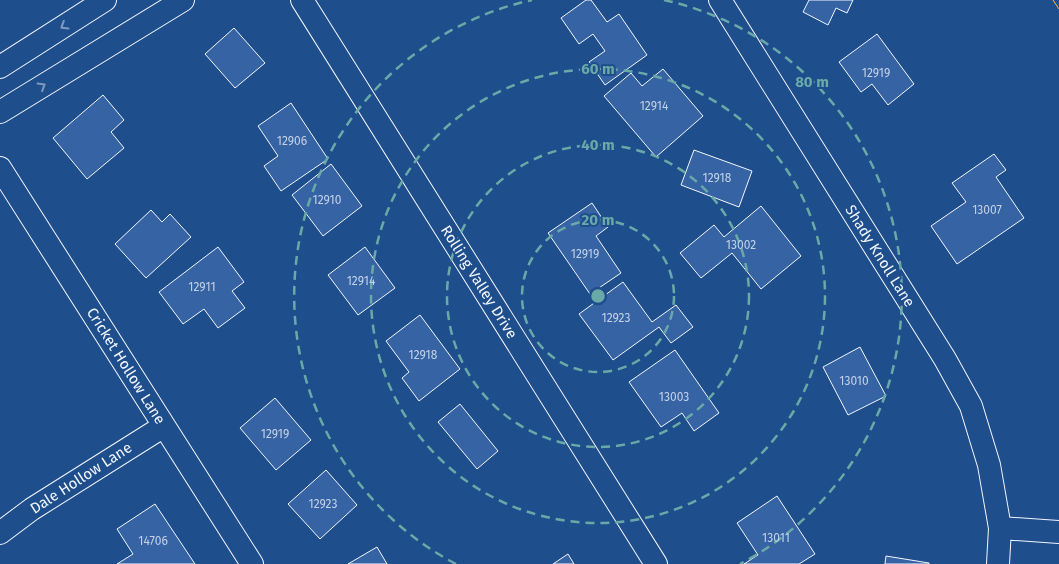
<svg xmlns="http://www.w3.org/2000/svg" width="1059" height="564" font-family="'Fira Sans',sans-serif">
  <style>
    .building { fill: #3563a3; stroke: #f2f6ff }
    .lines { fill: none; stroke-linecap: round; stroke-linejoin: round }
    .street-casing { stroke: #f2f6ff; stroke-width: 24 }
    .street { stroke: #1f4e8c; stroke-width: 22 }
    .power { stroke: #ffb74d; stroke-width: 1; stroke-dasharray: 18 4 2.5 4; stroke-linecap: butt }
    .oneway { stroke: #7e9ac0 }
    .ring { fill: none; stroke: #6aa9a8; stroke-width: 2.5; stroke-dasharray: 9 6 }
    .labels { text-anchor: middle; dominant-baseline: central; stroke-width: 4; stroke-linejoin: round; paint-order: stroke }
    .number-label { font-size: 12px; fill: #c3d1e8 }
    .street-label { font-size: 15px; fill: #f2f6ff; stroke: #1f4e8c }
    .centre { fill: #6aa9a8; stroke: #1f4e8c; stroke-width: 2.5 }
    .ring-label { font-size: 15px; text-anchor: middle; font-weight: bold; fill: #6aa9a8; stroke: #1f4e8c; stroke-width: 4; stroke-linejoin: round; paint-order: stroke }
  </style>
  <rect width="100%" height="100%" fill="#1f4e8c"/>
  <path class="building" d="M586 0H591L607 22 619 14 647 55 605 85 589 62 605 51 593 34 579 44 561 18Z
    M809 0H853L847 13 836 8 828 25 803 12Z
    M234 28 265 63 235 88 205 54Z
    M877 34 914 84 888 105 872 84 861 92 839 62Z
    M663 69 703 116 656 157 604 96 631 73 642 86Z
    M103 95 124 120 111 132 124 148 87 179 53 138Z
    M291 103 328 159 281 191 264 166 278 156 258 126Z
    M694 150 752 171 739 207 681 185Z
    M994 154 1006 170 996 177 1024 218 957 264 931 226 966 202 952 183Z
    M331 164 362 206 323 236 292 195Z
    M592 203 608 227 596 236 621 273 590 294 548 233Z
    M761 206 801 256 761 289 732 253 701 278 680 253 714 225 724 237Z
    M151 210 162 222 170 214 191 237 146 278 115 244Z
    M218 247 244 282 232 291 245 308 218 328 204 309 183 324 159 292Z
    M365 247 395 288 358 315 328 275Z
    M623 282 652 322 676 305 693 327 671 343 659 327 613 360 579 314Z
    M420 315 460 369 419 401 402 378 409 372 386 341Z
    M860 347 886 396 848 415 823 367Z
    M675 350 719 413 694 431 682 413 661 427 629 382Z
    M275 398 311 440 276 470 240 428Z
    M460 404 498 451 477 469 438 422Z
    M326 470 357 505 320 539 288 504Z
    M777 496 815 554 799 564H744L758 555 737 523Z
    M155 504 195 564H117L133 554 117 529Z
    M377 547 387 564H348Z
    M568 554 574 564H553Z
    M886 556 929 563V564H885Z"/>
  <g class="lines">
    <defs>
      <path id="street" d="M302 0 656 564
        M720 0 945 359 971 406 989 465 1000 528 998 564
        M0 67 105 0
        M0 112 183 0
        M0 168 252 564
        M1000 528 1059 532
        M0 533 32 509 164 426"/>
    </defs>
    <use href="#street" class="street-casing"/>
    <use href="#street" class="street"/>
    <path class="power" d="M1053 0 1059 9"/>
  </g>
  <defs><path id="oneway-chevron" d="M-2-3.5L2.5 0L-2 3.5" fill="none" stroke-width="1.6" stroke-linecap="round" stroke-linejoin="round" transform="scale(1.25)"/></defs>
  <g class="oneway">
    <use href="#oneway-chevron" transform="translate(64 26) rotate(148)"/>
    <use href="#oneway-chevron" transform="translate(42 86) rotate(-31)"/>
  </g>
  <g class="ring">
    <circle cx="598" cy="296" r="76"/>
    <circle cx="598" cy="296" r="151"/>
    <circle cx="598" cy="296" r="227"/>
    <path d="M456 564A303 303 0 0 1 532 0M664 0A303 303 0 0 1 740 564"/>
  </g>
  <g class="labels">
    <g class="number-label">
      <text x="876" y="73">12919</text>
      <text x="654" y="106">12914</text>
      <text x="292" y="141">12906</text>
      <text x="717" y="178">12918</text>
      <text x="327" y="200">12910</text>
      <text x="987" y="210">13007</text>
      <text x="741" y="245">13002</text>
      <text x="585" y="254">12919</text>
      <text x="361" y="281">12914</text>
      <text x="202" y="287">12911</text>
      <text x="616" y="318">12923</text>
      <text x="423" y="355">12918</text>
      <text x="854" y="381">13010</text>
      <text x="674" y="397">13003</text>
      <text x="275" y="434">12919</text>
      <text x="323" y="504">12923</text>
      <text x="776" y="538">13011</text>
      <text x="153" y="541">14706</text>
    </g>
    <g class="street-label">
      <text transform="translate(880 256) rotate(58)">Shady Knoll Lane</text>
      <text transform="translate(479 282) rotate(58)">Rolling Valley Drive</text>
      <text transform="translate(126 366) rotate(58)">Cricket Hollow Lane</text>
      <text transform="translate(81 478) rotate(-33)">Dale Hollow Lane</text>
    </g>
  </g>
  <circle cx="598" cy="296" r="8" class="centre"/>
  <g class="ring-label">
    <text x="598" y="74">60 m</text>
    <text x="812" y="87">80 m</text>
    <text x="598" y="150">40 m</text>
    <text x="598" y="225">20 m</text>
  </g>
</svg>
